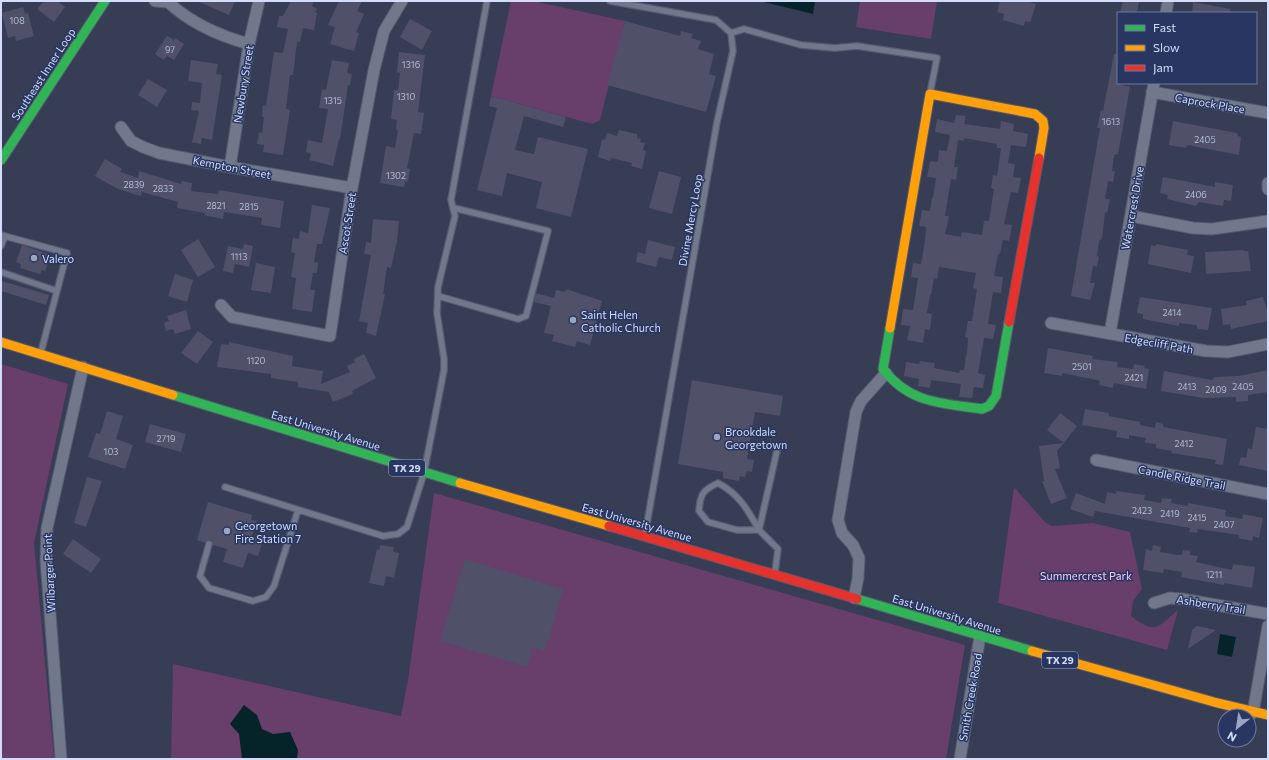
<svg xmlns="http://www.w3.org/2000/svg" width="1269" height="760" font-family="Commissioner,sans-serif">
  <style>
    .green { fill: #683e6a }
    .water { fill: #05242a }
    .building { fill: #505168; fill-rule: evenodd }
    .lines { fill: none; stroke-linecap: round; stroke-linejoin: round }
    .lane-casing { stroke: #545a6f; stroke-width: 8 }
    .street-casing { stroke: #545a6f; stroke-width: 13 }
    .fast-casing { stroke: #545a6f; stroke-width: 11 }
    .slow-casing { stroke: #545a6f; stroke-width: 11 }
    .jam-casing { stroke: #545a6f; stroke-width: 11 }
    .lane { stroke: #72788b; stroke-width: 5.5 }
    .street { stroke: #72788b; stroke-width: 11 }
    .fast { stroke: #30b455; stroke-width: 9 }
    .slow { stroke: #ff9f0a; stroke-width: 9 }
    .jam { stroke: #e5322d; stroke-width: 9 }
    .poi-dot { fill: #9da6c0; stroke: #293662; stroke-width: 1.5 }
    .labels { text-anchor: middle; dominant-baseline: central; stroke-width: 3; stroke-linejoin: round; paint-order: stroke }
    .number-label { font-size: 9px; fill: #b3bbd6 }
    .shield { fill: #293662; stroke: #a1accc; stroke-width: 1 }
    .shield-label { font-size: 10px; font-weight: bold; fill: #d4defa }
    .street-label { font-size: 11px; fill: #d4defa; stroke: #293662 }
    .poi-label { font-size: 11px; fill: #d4defa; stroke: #293662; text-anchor: start }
    .park-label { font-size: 11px; fill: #facbf6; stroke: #293662 }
  </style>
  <rect width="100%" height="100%" fill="#363d55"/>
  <path class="green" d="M511 1H533L625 21 600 120 592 124 491 96Z
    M860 1H937L931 39 856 27Z
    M1 364 68 384 34 543 54 759H1Z
    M1014 487 1045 522 1052 526 1093 523 1130 532 1142 589 1133 601 1131 616C1157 636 1158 626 1178 610L1167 650 998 603Z
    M434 493 965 645 946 759H171L173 664 401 716 408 680Z"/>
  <path class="water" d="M760 1H815L813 14Z
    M1220 634 1236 637 1232 657 1217 654Z
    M244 705 257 715 262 729 273 734 290 732 298 750 297 759H242L239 734 230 724Z"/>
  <path class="building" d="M49 1H57L65 7 54 22 37 9 42 3Z
    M197 1H235L229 15Z
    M291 1H314L312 6 317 9 315 12 317 13 314 30 303 28 300 42H297L293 75H290L286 109 290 110 283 155 263 152 264 145 257 144 259 132 262 133 264 117H262L263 105 266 106 274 52 283 53 288 29 277 27 279 16H283Z
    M339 1H362L357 11 364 14 356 32 359 33 354 51 330 44 335 27 328 25Z
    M1000 1H1030V2L1036 4 1030 22 1025 21 1024 26 1003 20 1004 14 997 12Z
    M1123 1H1139L1137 13H1120Z
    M1193 2 1230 9V13H1192Z
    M23 7 25 14 28 13 34 36 16 41 15 36 8 38 2 13Z
    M410 19 432 31 422 50 400 37Z
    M625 21 680 36 681 31 693 34 691 38 701 41 698 49 714 54 709 74 716 76 706 112 607 85Z
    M167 36 174 40 175 38 184 44 174 60 167 56 164 60 155 54Z
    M399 52 425 55 418 112 424 113 421 134 414 133 407 168 410 169 408 181 405 182 404 187 380 183 386 146 395 148 398 130H396L397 120 391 119 394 90H398L400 73 397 72Z
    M1114 54H1118V84L1130 87 1118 154 1114 155 1112 171H1115L1113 182 1108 181 1105 199H1110L1107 213 1105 212 1102 239 1099 241 1097 256 1099 257 1097 267 1093 266 1090 283H1095L1090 300 1071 296 1093 168 1100 128H1097L1101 110 1103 111Z
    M191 60 218 64 216 74 222 75 212 140 202 138 201 144 192 142 199 111 191 110 192 102 200 103 202 83 188 81Z
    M332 60 349 63 347 73 352 74 350 85H348L340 139H339L333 166 309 160 311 154 306 152 308 140 322 143 328 109 319 108 322 89 326 90Z
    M148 79 167 90 157 107 138 95Z
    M491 96 566 117 563 127 524 116 515 150 534 154 538 137 588 149 571 217 536 208 542 182 507 173 502 196 477 190 497 108 489 106Z
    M956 115 966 116 964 124 1000 129 1001 121 1014 124 1013 131 1028 134 1026 147 1011 145 1008 163 1015 164 1013 177 1021 178 1018 193 1011 192 1004 224 1012 225 1009 241 1003 240 1000 254H998L994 276 1003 277 1001 293 993 292 988 324 996 325 993 339 984 338 978 373 985 375 983 388 974 387 972 398 959 397 961 384 931 380 930 388 918 386 919 379 904 376 906 362 919 364 920 361 935 363 934 368 959 373 960 370H964L967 351 968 338 965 337 968 321H972L977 289 973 288 976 273 939 267 937 279 934 278 931 295H930L927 313 932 314 930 330 925 329 923 343 907 340 910 326 901 325 903 309 913 310 918 278 911 277 913 263 921 264 925 241 926 227 919 226 922 210 930 211 932 198H933L936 178 927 177 930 161 938 162 939 150 947 151 950 135 935 132 937 119 954 123ZM964 138 997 144V148H1001L997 176 993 175 991 188 994 189 989 221H984L982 235 962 232 961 237 945 234 949 216H945L951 179 956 180 958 167H954L958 140 964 141Z
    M1173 121 1237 133 1238 136 1241 137 1239 155 1187 145 1186 148 1169 145Z
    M619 130 637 134V138L641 139 640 142 645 143 643 150 646 151 642 169 631 166 632 163 611 158 610 161 598 157 602 139 605 140 607 133 617 136Z
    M105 159 122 169 120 172 138 178 139 171 181 184 182 181 192 183 191 191 218 194 219 190 284 201 280 228 261 225 262 218 224 212 223 219 204 215 205 213 177 208 178 202 142 192 141 196 118 189 95 176Z
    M659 171 681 177 672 214 649 208Z
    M1163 177 1215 187V182L1233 185 1231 201 1224 200 1223 206 1199 202 1196 206 1167 199 1168 195 1160 193Z
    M312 205 330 208 322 244H317L314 262 318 263 317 273H313L310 290H315L312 312 292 309 296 278 291 277 295 253 291 252 293 238 299 239 300 231 308 233Z
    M373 219 399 221 397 241 391 268 387 267 383 294H385L376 336 366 333 368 323 359 321 371 255 364 254 366 242 371 243Z
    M198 239 215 267 198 277 181 250Z
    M648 240 675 247 672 260 659 257 656 267 636 262 638 252 645 254Z
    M244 244 253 246 249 267 235 264 233 273 223 271 228 246 243 249Z
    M1156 244 1188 250 1187 255 1194 256 1191 273 1148 264 1151 245 1156 246Z
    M22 245 51 255 45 271 42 270 40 274 20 268 21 264 16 262Z
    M1244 250V251H1248L1251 271 1206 274 1205 252Z
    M256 263 275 267 271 293 251 290Z
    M175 274 193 280 187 302 168 296Z
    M2 281 49 295 46 305 1 291Z
    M566 289 602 301 590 345 577 341 575 347 552 341 554 335 544 333 551 306 534 302 536 293 554 298 556 290 565 292Z
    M1140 297 1212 308 1208 330 1198 329 1196 325 1179 323V326L1143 319V314L1137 313Z
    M1263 297 1268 313V321L1231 329 1230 324 1223 325 1221 309 1247 305 1246 301Z
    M186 310 191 329 175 334 173 329 166 331 164 323 169 321 167 316Z
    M198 331 213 342 197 364 181 353Z
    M229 342 293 356 292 366 323 371 321 384 350 372 347 366 355 362 354 359 364 354 376 378 352 391 353 394 333 402 329 392 298 387V382L271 378V374L217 367 221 344 229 345Z
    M1048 348 1093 356 1092 359 1118 362 1117 367 1133 369 1134 364 1145 366 1144 368 1149 369 1146 389 1114 383 1113 388 1099 385 1100 381 1097 380 1062 373V376L1044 373Z
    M1268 370V392L1248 395V401L1236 402V397L1203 398 1161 391 1164 371 1212 380 1215 377 1239 376Z
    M692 380 783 396 780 416 755 412 747 459 754 460 752 472 747 471 745 477 740 476 739 481 723 478V472L678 464Z
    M1085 409 1109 413V416L1140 422V425L1155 428 1156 422 1163 424V427L1227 439 1223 465 1215 464 1216 460 1171 453 1172 451 1156 448V444L1145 443 1146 438 1129 435V439L1116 437 1117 431 1082 425Z
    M107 411 123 416 116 439 133 445 125 469 88 457 96 433 100 434Z
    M1060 413 1077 426 1064 443 1047 430Z
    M150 424 186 434 181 452 145 442Z
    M1256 427 1268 429V471L1239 465 1241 457 1246 458 1248 448 1252 449Z
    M1064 443 1057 451 1060 468 1055 469 1067 498 1051 504 1042 481H1044L1039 446Z
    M87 477 102 481 86 527 74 523Z
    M1116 491 1145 495 1144 500 1161 503 1162 498 1172 499 1171 503 1188 506V503L1226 510 1225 516 1242 519 1243 514 1263 518 1259 538 1253 536 1252 541 1238 538 1239 535 1198 529 1197 533 1189 532 1190 528 1095 511 1093 517 1070 509 1076 493 1105 504 1107 492 1116 494Z
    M208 502 252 515 251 520 257 521 252 536 263 540 258 556 248 553 243 568 223 562 227 549 213 545 211 540 205 543 197 540Z
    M73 539 101 559 91 573 63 554Z
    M380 545 394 547 393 552 399 553 394 578 386 576 384 586 369 583 377 549 379 550Z
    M1153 545 1161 547 1160 552 1178 555H1182L1183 550 1190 551V555L1198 556 1196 562 1232 570 1233 564 1255 567 1252 588 1224 583V585L1181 577 1182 572 1164 569 1163 573 1143 570 1146 549 1152 551Z
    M465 559 563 589 545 651 533 647 527 667 440 641Z
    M1197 626 1216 630 1188 649 1192 630Z"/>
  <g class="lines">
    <defs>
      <path id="lane" d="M610 1 716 20 731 33 733 51 717 122 645 535
        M731 33 744 29 801 45 835 48 857 46 937 58 930 93
        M1 235 67 253 41 352
        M1 246 5 236
        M1 272 57 291
        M438 296 518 319 526 316 548 231 454 208
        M718 483C739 494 748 510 759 530H737L708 522 699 511C700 494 703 490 718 483Z
        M225 487 383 536 398 534 407 527 424 473 444 370V359L437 313 438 287 455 216 451 200 487 1
        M209 544 200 576 209 588 253 601 266 597 274 586 298 510
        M775 572 778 549 759 530 778 446"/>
      <path id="street" d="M155 1 168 2
        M167 1C189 22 220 36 249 44
        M1166 13 1168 1
        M1152 92 1268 113
        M121 127 131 141 143 147 159 153 230 167 352 188
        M230 167 249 44 259 1
        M1268 183V189
        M1131 216 1193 228 1212 229 1268 221
        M221 305 232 317 330 336 352 188 374 70 384 31 402 1
        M1051 323 1206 351 1228 352 1268 344
        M1110 333 1154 83
        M1096 460 1268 494
        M854 598 858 578 859 558 853 545 842 533 838 520 856 412 861 401 886 373
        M1154 603 1170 598 1182 599 1268 614
        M1253 713 1268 626
        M61 759 46 560 47 528 83 367
        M960 759 980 636"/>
      <path id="fast" d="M1 160 105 1
        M890 328 883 369C910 404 942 403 982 409L989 406 996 396 1009 322
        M173 395 460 483
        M857 599 1032 651"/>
      <path id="slow" d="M930 94 1035 114 1043 121 1044 128 1039 158
        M890 328 930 94
        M1 342 173 395
        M460 483 609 526
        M1032 651 1214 702 1268 715"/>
      <path id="jam" d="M1009 322 1039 158
        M609 526 857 599"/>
    </defs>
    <use href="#lane" class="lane-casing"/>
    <use href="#street" class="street-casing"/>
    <use href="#fast" class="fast-casing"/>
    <use href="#slow" class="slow-casing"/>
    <use href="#jam" class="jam-casing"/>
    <use href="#lane" class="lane"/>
    <use href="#street" class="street"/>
    <use href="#fast" class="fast"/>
    <use href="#slow" class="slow"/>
    <use href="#jam" class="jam"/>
  </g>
  <g class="poi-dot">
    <circle cx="34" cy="258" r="4"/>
    <circle cx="573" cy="320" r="4"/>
    <circle cx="717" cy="437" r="4"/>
    <circle cx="227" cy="531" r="4"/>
  </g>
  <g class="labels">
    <g class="number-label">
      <text x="17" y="20">108</text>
      <text x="170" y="49">97</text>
      <text x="411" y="64">1316</text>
      <text x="406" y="96">1310</text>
      <text x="333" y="100">1315</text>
      <text x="1111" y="121">1613</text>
      <text x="1205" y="139">2405</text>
      <text x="396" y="175">1302</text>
      <text x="134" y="184">2839</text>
      <text x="163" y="188">2833</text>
      <text x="1196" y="194">2406</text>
      <text x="216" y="205">2821</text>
      <text x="249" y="206">2815</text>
      <text x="239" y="256">1113</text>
      <text x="1172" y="312">2414</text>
      <text x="256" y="360">1120</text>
      <text x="1082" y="366">2501</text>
      <text x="1134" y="377">2421</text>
      <text x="1187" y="386">2413</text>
      <text x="1243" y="386">2405</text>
      <text x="1216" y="389">2409</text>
      <text x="166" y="438">2719</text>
      <text x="1184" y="443">2412</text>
      <text x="111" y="451">103</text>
      <text x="1142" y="510">2423</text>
      <text x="1170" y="513">2419</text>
      <text x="1197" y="517">2415</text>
      <text x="1224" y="524">2407</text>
      <text x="1214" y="574">1211</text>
    </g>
    <g class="shield">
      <rect x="389" y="460" width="36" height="16" rx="3"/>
      <rect x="1042" y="652" width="36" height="16" rx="3"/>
    </g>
    <g class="shield-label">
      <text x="407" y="468">TX 29</text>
      <text x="1060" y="660">TX 29</text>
    </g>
    <g class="street-label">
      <text transform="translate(43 74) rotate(-57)">Southeast Inner Loop</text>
      <text transform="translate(243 84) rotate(-81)">Newbury Street</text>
      <text transform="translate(1210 103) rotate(10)">Caprock Place</text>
      <text transform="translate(232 167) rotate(11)">Kempton Street</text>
      <text transform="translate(1132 208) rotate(-80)">Watercrest Drive</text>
      <text transform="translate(690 220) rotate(-80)">Divine Mercy Loop</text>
      <text transform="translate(347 223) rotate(-81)">Ascot Street</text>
      <text transform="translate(1159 343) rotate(10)">Edgecliff Path</text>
      <text transform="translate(326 430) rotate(17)">East University Avenue</text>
      <text transform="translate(1182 477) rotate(11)">Candle Ridge Trail</text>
      <text transform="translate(637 522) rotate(16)">East University Avenue</text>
      <text transform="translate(49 573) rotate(-93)">Wilbarger Point</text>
      <text transform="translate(1211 604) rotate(9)">Ashberry Trail</text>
      <text transform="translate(947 614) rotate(17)">East University Avenue</text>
      <text transform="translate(970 697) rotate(-80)">Smith Creek Road</text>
    </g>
    <g class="poi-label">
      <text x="42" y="258">Valero</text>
      <text x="581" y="314">Saint Helen<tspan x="581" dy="13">Catholic Church</tspan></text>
      <text x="725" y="431">Brookdale<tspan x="725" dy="13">Georgetown</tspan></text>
      <text x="235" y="525">Georgetown<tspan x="235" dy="13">Fire Station 7</tspan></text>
    </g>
    <g class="park-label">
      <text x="1086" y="575">Summercrest Park</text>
    </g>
  </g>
  <rect width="1269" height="760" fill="none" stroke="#d4defa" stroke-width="4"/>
  <rect x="1117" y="12" width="140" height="72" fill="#293662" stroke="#6d799f"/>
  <rect x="1125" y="25" width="20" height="6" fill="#30b455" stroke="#6d799f"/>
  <text x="1153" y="32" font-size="12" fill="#d4defa">Fast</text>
  <rect x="1125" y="45" width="20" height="6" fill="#ff9f0a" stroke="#6d799f"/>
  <text x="1153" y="52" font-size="12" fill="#d4defa">Slow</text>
  <rect x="1125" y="65" width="20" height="6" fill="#e5322d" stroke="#6d799f"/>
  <text x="1153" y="72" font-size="12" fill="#d4defa">Jam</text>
  <g transform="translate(1237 728) rotate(210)"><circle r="19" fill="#293662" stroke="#6d799f"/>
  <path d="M0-3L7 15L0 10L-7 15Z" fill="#9da6c0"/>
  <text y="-6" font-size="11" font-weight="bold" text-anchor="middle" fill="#d4defa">N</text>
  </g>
</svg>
